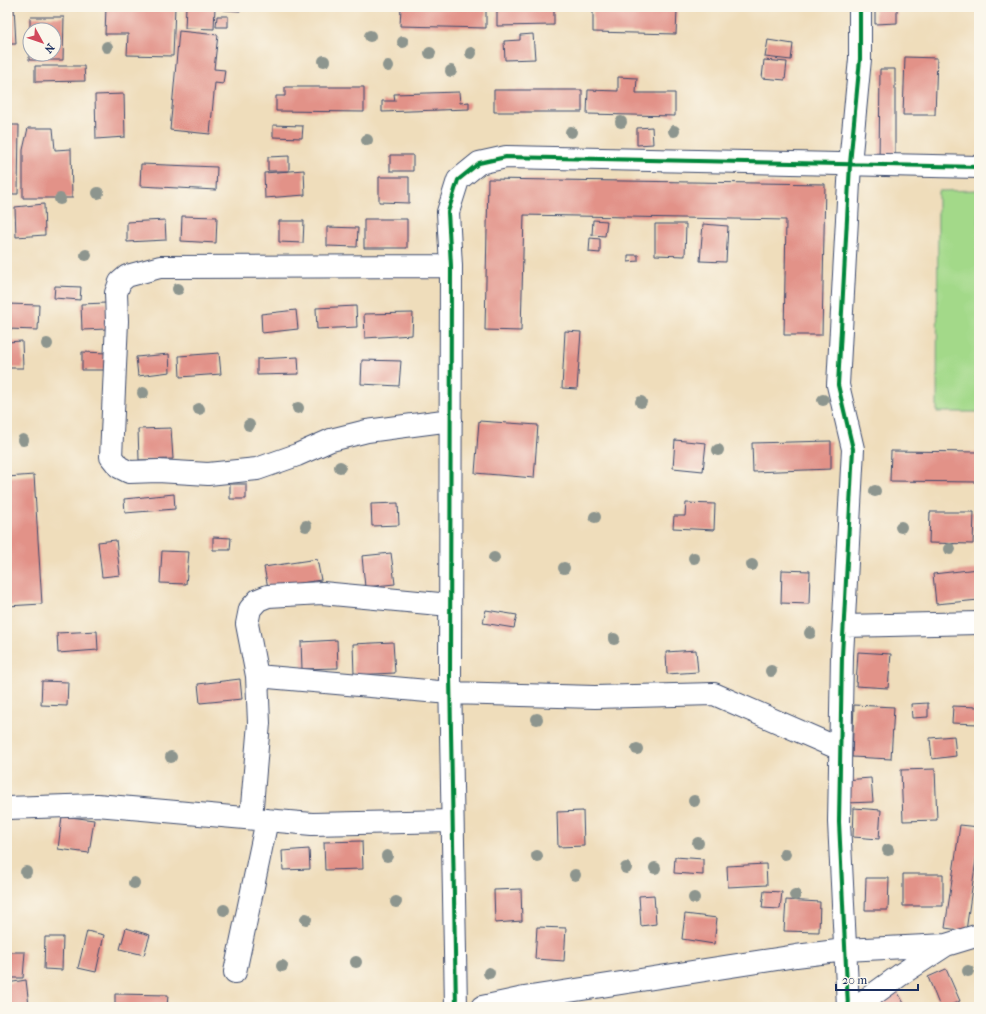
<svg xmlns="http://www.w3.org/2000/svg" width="986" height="1014" font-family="'IM FELL French Canon',serif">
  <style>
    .green { fill: #a3d989; stroke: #5f8474 }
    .building { fill: #e29288 }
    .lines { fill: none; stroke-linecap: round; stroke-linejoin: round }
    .minor-casing { stroke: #3b496c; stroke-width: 24 }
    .minor { stroke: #fff; stroke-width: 22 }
    .cycleway-casing { stroke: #fbf7ec; stroke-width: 6 }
    .cycleway { stroke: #00873e; stroke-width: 4 }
    .tree { fill: #8d958e }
  </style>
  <rect width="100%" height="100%" fill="#fbf7ec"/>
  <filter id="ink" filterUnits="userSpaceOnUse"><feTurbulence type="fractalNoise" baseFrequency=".025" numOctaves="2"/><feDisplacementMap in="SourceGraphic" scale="8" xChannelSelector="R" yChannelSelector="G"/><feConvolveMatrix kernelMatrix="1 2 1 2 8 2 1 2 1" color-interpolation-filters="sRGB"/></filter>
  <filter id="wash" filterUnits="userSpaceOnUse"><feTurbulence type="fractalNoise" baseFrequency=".012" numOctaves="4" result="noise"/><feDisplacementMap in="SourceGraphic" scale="16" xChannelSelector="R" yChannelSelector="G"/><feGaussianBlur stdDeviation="0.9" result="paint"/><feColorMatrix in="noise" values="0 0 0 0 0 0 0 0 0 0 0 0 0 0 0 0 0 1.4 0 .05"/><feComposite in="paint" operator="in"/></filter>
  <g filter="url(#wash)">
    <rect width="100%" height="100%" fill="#efddbb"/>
    <path class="green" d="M979 190V412H937L938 191Z"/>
    <g id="blocks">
      <path class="building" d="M7 7H14L16 44H7Z
        M106 7H175L173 56 127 55 128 34H105Z
        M186 7H215L214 29 185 28Z
        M225 7H240V11L224 10Z
        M296 7H310V10H296Z
        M401 7H486V28L400 26Z
        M554 7V25L497 26V8Z
        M875 7H897V23L875 24Z
        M593 8 677 10 676 34 593 32Z
        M217 16H228V27H216Z
        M30 17H64L63 60H29V54H54V30H30Z
        M179 31 218 35 214 69 225 70 223 84 215 83 210 134 170 130Z
        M533 34 535 59 505 60 504 41 520 40V35Z
        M768 40 793 44 791 60 765 57Z
        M905 57 937 58 935 115H903Z
        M764 60 787 62 785 80 762 78Z
        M35 66H84L85 81 35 82Z
        M880 69H895V164H879Z
        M618 77 637 78 636 93H675V116L587 114 588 90 618 91Z
        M285 87H364V112L276 111V96H285Z
        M494 90H582V112H494Z
        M459 92 460 103 469 102V109L382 112V101H395L394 94Z
        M124 94 125 137 96 139 95 95Z
        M7 125H19L18 194H7Z
        M273 125 303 126 302 138 273 137Z
        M652 127 653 144 637 145V128Z
        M28 128H53L55 150 71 149 72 198H23V150Z
        M390 155H413V171H390Z
        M289 156V171H268V157Z
        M141 164 217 167 216 190 140 186Z
        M304 170 305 195 265 198 264 173Z
        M379 177H409V203L379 202Z
        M488 179 825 184 822 335H784L786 220 524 215 521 331 485 330Z
        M44 204 45 235 16 237 15 207Z
        M182 216 217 217 216 243 181 241Z
        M364 219H407V248H364Z
        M165 220 166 240 127 242V222Z
        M593 220 607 221 605 236 592 235Z
        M279 221H304L303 243 279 242Z
        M655 224H686L685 256 655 255Z
        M703 224 728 226 726 262 700 261Z
        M327 227 358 228 357 247 327 246Z
        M590 238 600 239V253L589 252Z
        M628 255H638V261L628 262Z
        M55 286 81 287 80 300 54 298Z
        M106 303 107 329 82 330 81 304Z
        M7 304 39 305 38 330 7 329Z
        M356 306 357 327 317 329 316 308Z
        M296 310 298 329 262 333 261 314Z
        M413 313 412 335 365 338 364 314Z
        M565 331 581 332 577 389 562 388Z
        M22 341 23 368H7V342Z
        M82 352 108 353V370H82Z
        M219 353 221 374 180 377 179 356Z
        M169 354 170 372 138 376 136 357Z
        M298 357 299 374 257 375V359Z
        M362 360 401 361 399 386 361 384Z
        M479 421 538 425 534 478 475 473Z
        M171 428 173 459 139 460 138 429Z
        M675 440 706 443 703 471 673 468Z
        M831 441V469L753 472 752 443Z
        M891 451 979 452V482L890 481Z
        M34 475 42 604 7 606V477Z
        M230 484H246V499H230Z
        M174 494 175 509 125 513 124 499Z
        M398 503 399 525 372 526 371 504Z
        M686 503 715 504 714 530 673 528 674 516H685Z
        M930 512H974L973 544 929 543Z
        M213 537 231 538 230 550H213Z
        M116 540 120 575 102 577 98 542Z
        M162 551 189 552 186 584 160 583Z
        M391 553 395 584 365 587 362 556Z
        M317 559 321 580 268 588 264 567Z
        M978 569 979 600 936 604 933 574Z
        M782 570 810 571 809 604 781 603Z
        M486 610 517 615 514 628 483 623Z
        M97 631 98 650 58 653 57 633Z
        M337 640 338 668 302 669 301 642Z
        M393 642 395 673 354 675 353 644Z
        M696 650 698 672 667 674 666 652Z
        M858 652 891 654 888 688 856 686Z
        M240 679 242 699 200 703 198 684Z
        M42 681 68 682 67 706 41 705Z
        M928 703V717L912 718 911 704Z
        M854 705 894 707 891 759 852 757Z
        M953 706 978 707V724L952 723Z
        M954 736 956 756 932 759 930 738Z
        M935 769 937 820 903 821 901 770Z
        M871 778 873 802 846 803 844 780Z
        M854 808 881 810 879 839 853 837Z
        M583 811 584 846 558 847 557 812Z
        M62 816 94 820 89 853 58 849Z
        M960 825 979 827V838L966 931 945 928Z
        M362 841 363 869 325 870 324 842Z
        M309 849 310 869 283 870 282 851Z
        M675 857 703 859V875L674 873Z
        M766 864 767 885 728 887 727 866Z
        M903 874H943V906H903Z
        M866 878H889L888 910H865Z
        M521 889 522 921 495 923 494 890Z
        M764 891 782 892 780 909 762 908Z
        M654 895 656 924 641 926 639 896Z
        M786 900 820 902 819 932 784 931Z
        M685 914 717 918 714 944 682 939Z
        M537 927 566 928 564 961 535 959Z
        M126 928 150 935 144 955 120 949Z
        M87 931 104 935 96 972 78 968Z
        M45 937H63L62 970 44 969Z
        M7 952H25L23 978H7Z
        M946 969 960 1001 946 1007H940L928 977Z
        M26 980 29 1006 7 1007V983Z
        M896 989 906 1007H866Z
        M115 994 168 995 167 1007H115Z"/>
    </g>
  </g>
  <g filter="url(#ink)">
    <use href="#blocks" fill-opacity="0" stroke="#3b496c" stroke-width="1"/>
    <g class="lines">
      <defs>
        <path id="minor" d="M451 420 367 431 331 440 297 455 257 469 208 474 158 471 129 472 119 467 111 457 117 321 116 293 120 282 127 276 160 267 451 266
          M844 626 979 623
          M257 676 450 693 595 697 714 694 840 749
          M7 808 97 805 312 824 452 821
          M251 818 259 723 257 676 247 624 250 609 258 600 268 596 322 593 450 605
          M235 972 267 820
          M456 1007 450 676 451 266 448 212 458 180 479 163 506 157 979 167
          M482 1007 524 998 796 956 845 950 946 945 979 935
          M848 1007 839 822 842 656 853 449 838 385 850 164 860 59V7
          M856 1007 903 973 946 945"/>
      </defs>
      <use href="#minor" class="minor-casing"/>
      <use href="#minor" class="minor"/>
      <defs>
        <path id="cycleway" d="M456 1007 450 676 451 266 448 212 458 180 479 163 506 157 979 167
          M848 1007 839 822 842 656 853 449 838 385 850 164 860 59V7"/>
      </defs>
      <use href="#cycleway" class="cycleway-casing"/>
      <use href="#cycleway" class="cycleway"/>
    </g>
    <g class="tree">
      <circle cx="370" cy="36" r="6"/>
      <circle cx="403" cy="42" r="6"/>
      <circle cx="107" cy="47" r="6"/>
      <circle cx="430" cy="53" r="6"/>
      <circle cx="471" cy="53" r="6"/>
      <circle cx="324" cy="61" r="6"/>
      <circle cx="388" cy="66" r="6"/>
      <circle cx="451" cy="71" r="6"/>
      <circle cx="621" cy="122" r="6"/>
      <circle cx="674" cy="131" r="6"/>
      <circle cx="571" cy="132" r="6"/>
      <circle cx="367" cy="140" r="6"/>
      <circle cx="98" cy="193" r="6"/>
      <circle cx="60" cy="199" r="6"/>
      <circle cx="86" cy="255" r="6"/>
      <circle cx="178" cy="289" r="6"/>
      <circle cx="47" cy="344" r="6"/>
      <circle cx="143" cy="393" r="6"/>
      <circle cx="823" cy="400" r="6"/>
      <circle cx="641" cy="402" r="6"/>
      <circle cx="298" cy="408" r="6"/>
      <circle cx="199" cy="409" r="6"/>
      <circle cx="249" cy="425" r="6"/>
      <circle cx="23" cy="440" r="6"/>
      <circle cx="718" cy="450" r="6"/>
      <circle cx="340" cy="467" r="6"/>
      <circle cx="875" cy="491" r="6"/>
      <circle cx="595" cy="517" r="6"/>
      <circle cx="306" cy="526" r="6"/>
      <circle cx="901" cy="527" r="6"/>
      <circle cx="950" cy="549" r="6"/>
      <circle cx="494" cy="558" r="6"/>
      <circle cx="694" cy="558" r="6"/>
      <circle cx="752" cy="565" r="6"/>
      <circle cx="564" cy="568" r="6"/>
      <circle cx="810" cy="633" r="6"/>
      <circle cx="614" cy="639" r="6"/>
      <circle cx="771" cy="671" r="6"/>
      <circle cx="537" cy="719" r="6"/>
      <circle cx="637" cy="749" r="6"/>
      <circle cx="171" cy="757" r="6"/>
      <circle cx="694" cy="801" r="6"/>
      <circle cx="698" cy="843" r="6"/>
      <circle cx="888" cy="850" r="6"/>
      <circle cx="785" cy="854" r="6"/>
      <circle cx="387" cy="856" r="6"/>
      <circle cx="537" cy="856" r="6"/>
      <circle cx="626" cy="868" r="6"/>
      <circle cx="655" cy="868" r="6"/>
      <circle cx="26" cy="872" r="6"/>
      <circle cx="575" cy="875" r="6"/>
      <circle cx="134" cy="883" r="6"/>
      <circle cx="795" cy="895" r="6"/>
      <circle cx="694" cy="898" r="6"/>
      <circle cx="396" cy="902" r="6"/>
      <circle cx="224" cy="910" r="6"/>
      <circle cx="306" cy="919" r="6"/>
      <circle cx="356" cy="962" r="6"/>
      <circle cx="282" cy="966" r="6"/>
      <circle cx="968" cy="971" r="6"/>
      <circle cx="489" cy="973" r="6"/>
    </g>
  </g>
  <rect width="986" height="1014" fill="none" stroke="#fbf7ec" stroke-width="24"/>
  <g transform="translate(42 42) rotate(130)"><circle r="19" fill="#fbf7ec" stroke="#a1a7b3"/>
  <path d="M0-3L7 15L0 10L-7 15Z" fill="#d1495b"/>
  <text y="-6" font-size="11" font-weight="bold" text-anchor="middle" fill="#1b2f5e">N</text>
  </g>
  <path d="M836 984v6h82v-6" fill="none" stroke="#1b2f5e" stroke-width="2"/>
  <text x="842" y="984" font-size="12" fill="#1b2f5e" stroke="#fbf7ec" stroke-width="3" paint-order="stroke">20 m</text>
</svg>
